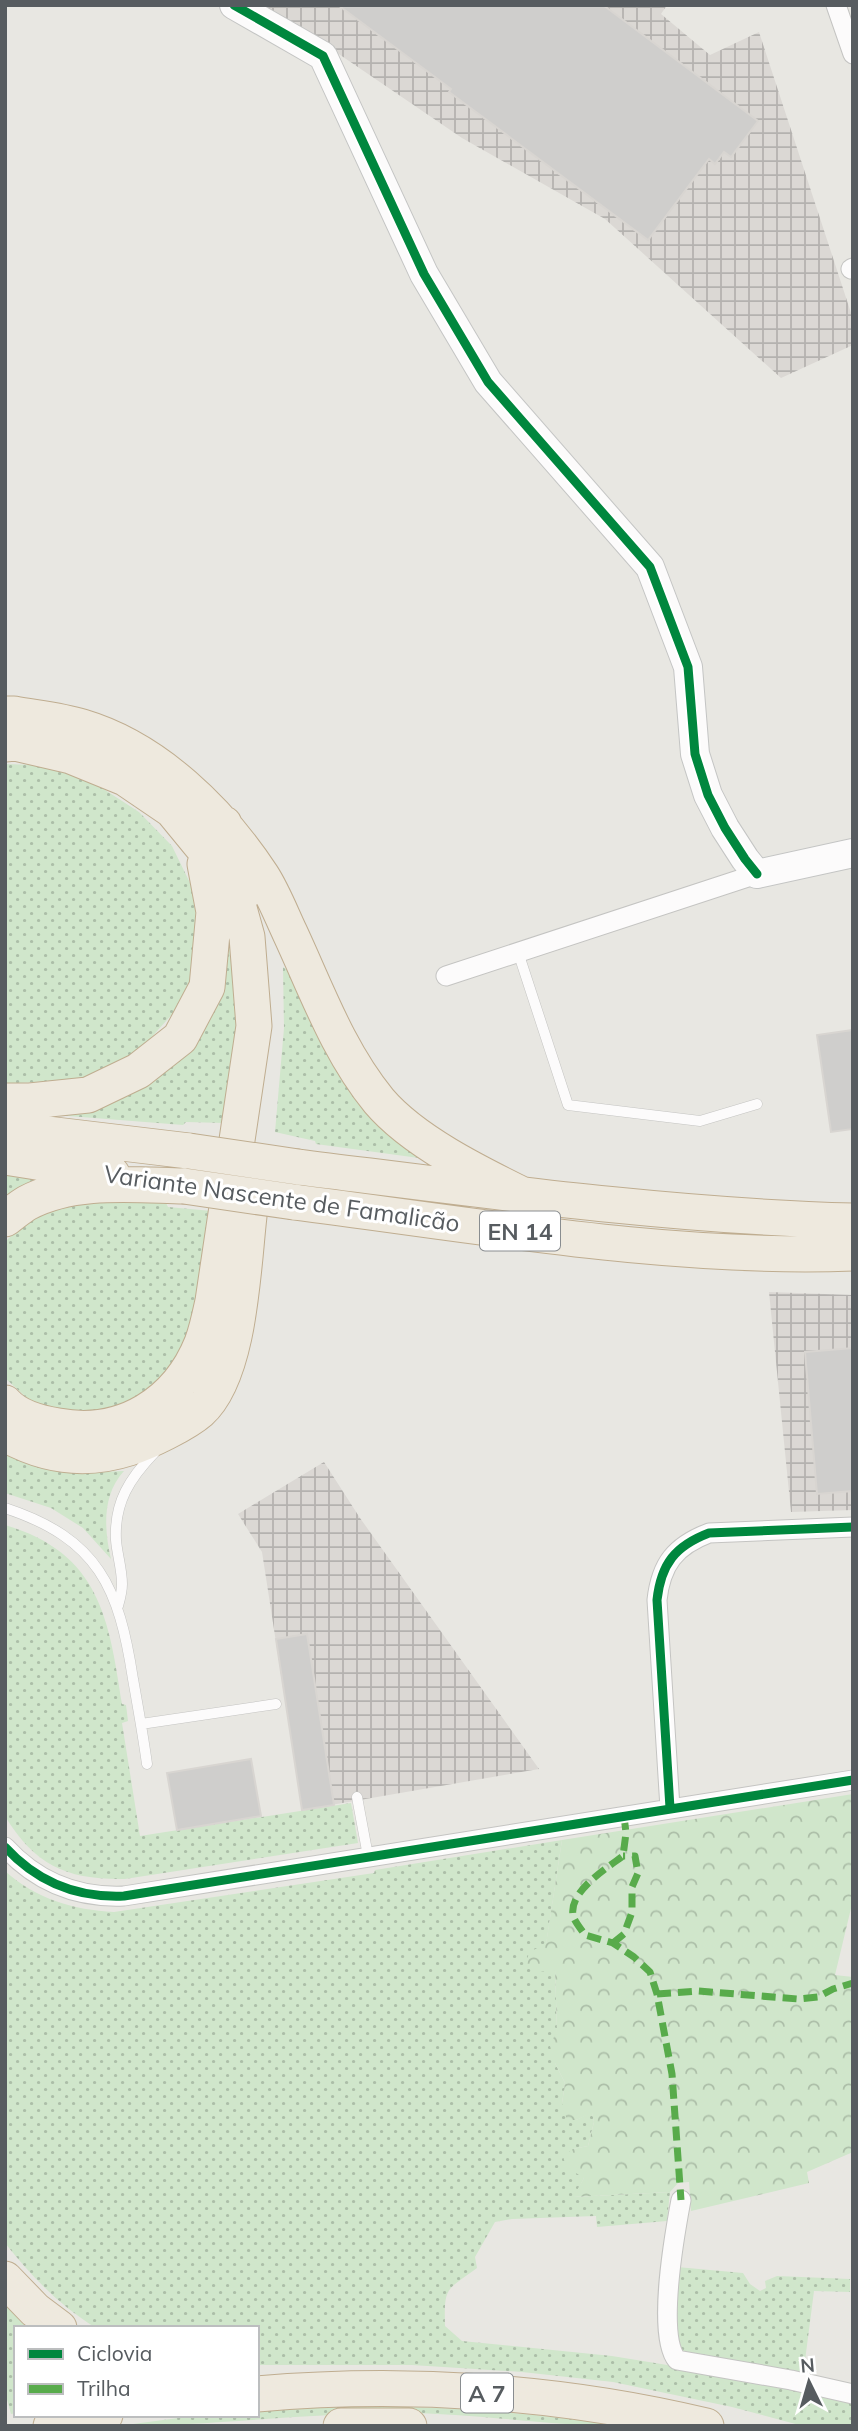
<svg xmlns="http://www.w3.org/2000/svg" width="858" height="2431" font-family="Mulish,sans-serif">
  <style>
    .industrial { fill: url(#industrial-grid) }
    .green { fill: url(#green-dots) }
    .forest { fill: url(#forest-crowns) }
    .building { fill: #cfcecc; stroke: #d8d5d1; stroke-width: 2 }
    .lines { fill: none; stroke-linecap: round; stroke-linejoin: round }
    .lane-casing { stroke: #c4c4c2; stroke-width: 11 }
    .street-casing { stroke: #c4c4c2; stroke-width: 21 }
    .secondary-casing { stroke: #c4c5c4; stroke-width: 30 }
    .highway-casing { stroke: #bfad90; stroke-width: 37 }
    .lane { stroke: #fcfbfb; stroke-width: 10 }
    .street { stroke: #fcfbfb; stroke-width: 19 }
    .secondary { stroke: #fcfbfb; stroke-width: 28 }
    .highway { stroke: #eee9de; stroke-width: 35 }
    .highway-bridge-casing { stroke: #bfad90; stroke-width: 37; stroke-linecap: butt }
    .highway-bridge { stroke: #eee9de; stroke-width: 35 }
    .quiet { stroke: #58ab4b; stroke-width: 7; stroke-dasharray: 14 7; stroke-linecap: butt }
    .cycleway-casing { stroke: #fff; stroke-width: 13 }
    .cycleway { stroke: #00873e; stroke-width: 9 }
    .labels { text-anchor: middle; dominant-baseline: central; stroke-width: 6; stroke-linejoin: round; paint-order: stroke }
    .shield { fill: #fff; stroke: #898d90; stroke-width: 2 }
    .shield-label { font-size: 23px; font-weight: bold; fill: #575c60 }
    .street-label { font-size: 24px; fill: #575c60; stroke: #fff }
  </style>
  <defs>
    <pattern id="industrial-grid" width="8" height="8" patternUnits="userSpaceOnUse" patternTransform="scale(1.75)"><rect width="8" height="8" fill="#dbd8d4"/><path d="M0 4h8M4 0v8" fill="none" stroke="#b4b2af"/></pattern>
    <pattern id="green-dots" width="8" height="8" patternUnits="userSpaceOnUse" patternTransform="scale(1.75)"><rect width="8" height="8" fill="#d0e6cb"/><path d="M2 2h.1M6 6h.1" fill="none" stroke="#acbea8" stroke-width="1.8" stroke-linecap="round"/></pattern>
    <pattern id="forest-crowns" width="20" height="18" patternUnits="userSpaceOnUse" patternTransform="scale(1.75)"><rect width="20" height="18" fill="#d0e6cb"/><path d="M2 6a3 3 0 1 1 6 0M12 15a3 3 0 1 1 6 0" fill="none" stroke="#acbea8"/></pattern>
  </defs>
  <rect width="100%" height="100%" fill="#e8e7e2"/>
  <path class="industrial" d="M255 5H667L661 14 710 55 759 32 853 319V345L781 378 605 219 462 138 327 46Z
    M769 1292 853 1295V1510L791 1512Z
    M324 1462 360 1518 539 1769 302 1810 262 1552 238 1514Z"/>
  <path class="green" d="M5 764 36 765 68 774 102 788 139 812 172 846 191 885 198 927 197 965 184 1001 149 1040 117 1066 78 1079 5 1084Z
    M230 921 238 1013 224 1123 186 1122 183 1125 5 1111 150 1078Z
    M283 967 290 972 419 1150V1158L316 1144 315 1141 275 1132 284 1028Z
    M5 1172 49 1177 5 1203Z
    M87 1201 166 1203 168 1207 212 1211 189 1337 170 1371 141 1400 88 1415 57 1411 28 1399 5 1378V1242C35 1213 48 1210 87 1201Z
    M5 1449 45 1469 76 1473 124 1471C102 1495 104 1529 111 1559L83 1528 51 1508 5 1493Z
    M5 1525C100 1553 109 1619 122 1704L126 1705 128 1721 122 1723 140 1836 351 1803 358 1843 125 1879C68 1880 35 1866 5 1816Z
    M562 1840 546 1945 555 1970 557 2030 555 2063 565 2083 562 2103 576 2120 592 2112 594 2122 588 2146 573 2149 584 2178 574 2197 670 2192 667 2221 597 2227 596 2216 512 2219 495 2222 475 2257 477 2268C446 2291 444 2286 445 2326L462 2341 612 2356 765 2381 853 2401V2426H803L732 2407 613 2382 522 2372 412 2365H257V2328H96C59 2305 32 2277 5 2243V1871C36 1899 74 1910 114 1912L374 1873 375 1870Z
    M677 2267 743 2273 750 2284 760 2291 766 2288 765 2281 777 2276 850 2279V2292L814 2291 803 2376 679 2351 674 2305Z
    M5 2301 33 2328H16V2413L11 2414 5 2392Z
    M339 2406C435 2405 529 2412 624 2426 549 2426 475 2413 401 2413 306 2413 212 2426 118 2426L201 2415H257V2410Z"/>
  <path class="forest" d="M853 1794V1900L835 1975 853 1977V2152L807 2172 809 2183 691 2211 689 2182 678 2183 670 2192 573 2197 584 2178 566 2167 563 2156 573 2149 588 2146 594 2122 592 2113 576 2120H567L562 2103 565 2083 555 2063 550 2046 557 2030 555 1970 539 1972 526 1964 529 1952 546 1944 562 1840Z"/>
  <path class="building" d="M338 5H603L758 121 731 157 724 152 715 164 709 159 648 240 449 92 451 89Z
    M853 1030V1129L831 1132 817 1035Z
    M853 1348V1491L817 1494 805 1352Z
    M307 1634 334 1805 302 1810 276 1639Z
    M251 1759 261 1816 177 1830 167 1773Z"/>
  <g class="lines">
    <defs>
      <path id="lane" d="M518 952 568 1105 700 1121 757 1104
        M5 1508C99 1539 119 1588 133 1679 138 1707 143 1735 147 1764
        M118 1606C120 1599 122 1591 122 1584 122 1569 117 1554 116 1540 114 1502 130 1478 155 1452
        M141 1724 276 1704
        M357 1797 368 1856"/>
      <path id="street" d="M836 5 853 54
        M851 269 853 268
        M446 976 757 874
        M670 1808 657 1600C661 1564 675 1546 709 1533L853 1527
        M5 1847C37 1882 77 1898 124 1896L853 1780
        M681 2200C675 2232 656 2335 677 2360L791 2380 853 2394"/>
      <path id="secondary" d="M234 5 323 56 424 274 488 382 650 567 688 667 695 754 708 795 725 828 745 859 757 874 853 853"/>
      <path id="highway" d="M5 714H14C36 718 60 720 82 727 156 749 220 812 262 876 273 893 281 914 290 933 317 991 338 1051 379 1101 413 1141 478 1173 525 1196
        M5 744 15 743 71 756 125 778 172 810 218 866 237 901 247 937 254 1026 213 1301C210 1315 207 1330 202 1343 178 1403 123 1438 58 1426 40 1423 18 1418 5 1403
        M224 824 251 888
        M5 1101H30L88 1095 138 1071 180 1038 207 987 214 912 205 864
        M5 1129 189 1151
        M5 1157 112 1174
        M298 1167C483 1190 667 1216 853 1221
        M294 1202C475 1225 670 1260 853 1253
        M5 1219C12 1214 20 1207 27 1203 74 1178 134 1185 184 1186
        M5 1434C44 1456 86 1462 129 1448 148 1442 185 1424 200 1411 240 1375 243 1268 249 1216
        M5 2279 35 2310 59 2328
        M257 2394C406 2381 560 2391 706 2426
        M51 2426 105 2415
        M341 2426H409"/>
    </defs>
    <use href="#lane" class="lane-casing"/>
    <use href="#street" class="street-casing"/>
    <use href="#secondary" class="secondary-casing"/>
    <use href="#highway" class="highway-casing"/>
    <use href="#lane" class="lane"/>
    <use href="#street" class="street"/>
    <use href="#secondary" class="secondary"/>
    <use href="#highway" class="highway"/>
    <defs>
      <path id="highway-bridge" d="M189 1151 298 1167
        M184 1186 294 1202"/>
    </defs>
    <use href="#highway-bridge" class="highway-bridge-casing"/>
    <use href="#highway-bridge" class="highway-bridge"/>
    <path class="quiet" d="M624 1816 626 1833 623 1856C607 1868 569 1891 573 1915 574 1921 581 1929 585 1935L613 1943 634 1957 650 1972 657 1994 672 2074 681 2200
      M613 1943 624 1934 632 1912V1887L638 1873 635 1856H623
      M657 1994 698 1991 798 1999 818 1997 833 1989 853 1983"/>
    <defs>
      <path id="cycleway" d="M234 5 323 56 424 274 488 382 650 567 688 667 695 754 708 795 725 828 745 859 757 874
        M670 1808 657 1600C661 1564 675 1546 709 1533L853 1527
        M5 1847C37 1882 77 1898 124 1896L853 1780"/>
    </defs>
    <use href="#cycleway" class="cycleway-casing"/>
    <use href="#cycleway" class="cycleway"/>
  </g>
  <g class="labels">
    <g class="shield">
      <rect x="480" y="1211.5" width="80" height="39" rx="5"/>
      <rect x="461" y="2373.5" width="52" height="39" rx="5"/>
    </g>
    <g class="shield-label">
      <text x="520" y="1231">EN 14</text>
      <text x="487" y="2393">A 7</text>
    </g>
    <g class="street-label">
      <text transform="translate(282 1198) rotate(8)">Variante Nascente de Famalicão</text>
    </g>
  </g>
  <rect width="858" height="2431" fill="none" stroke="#575c60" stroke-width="14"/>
  <rect x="14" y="2326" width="245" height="91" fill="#ffffff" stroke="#bcbebf" stroke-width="2"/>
  <rect x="28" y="2349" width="35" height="10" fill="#00873e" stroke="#bcbebf" stroke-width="2"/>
  <text x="77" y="2361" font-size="21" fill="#575c60">Ciclovia</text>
  <rect x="28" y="2384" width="35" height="10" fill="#58ab4b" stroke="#bcbebf" stroke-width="2"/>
  <text x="77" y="2396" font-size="21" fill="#575c60">Trilha</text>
  <g transform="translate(809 2382) rotate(355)" stroke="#ffffff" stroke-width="5" paint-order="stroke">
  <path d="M0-5L12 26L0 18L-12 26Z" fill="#575c60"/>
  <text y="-10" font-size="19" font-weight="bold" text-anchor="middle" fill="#575c60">N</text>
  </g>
</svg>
